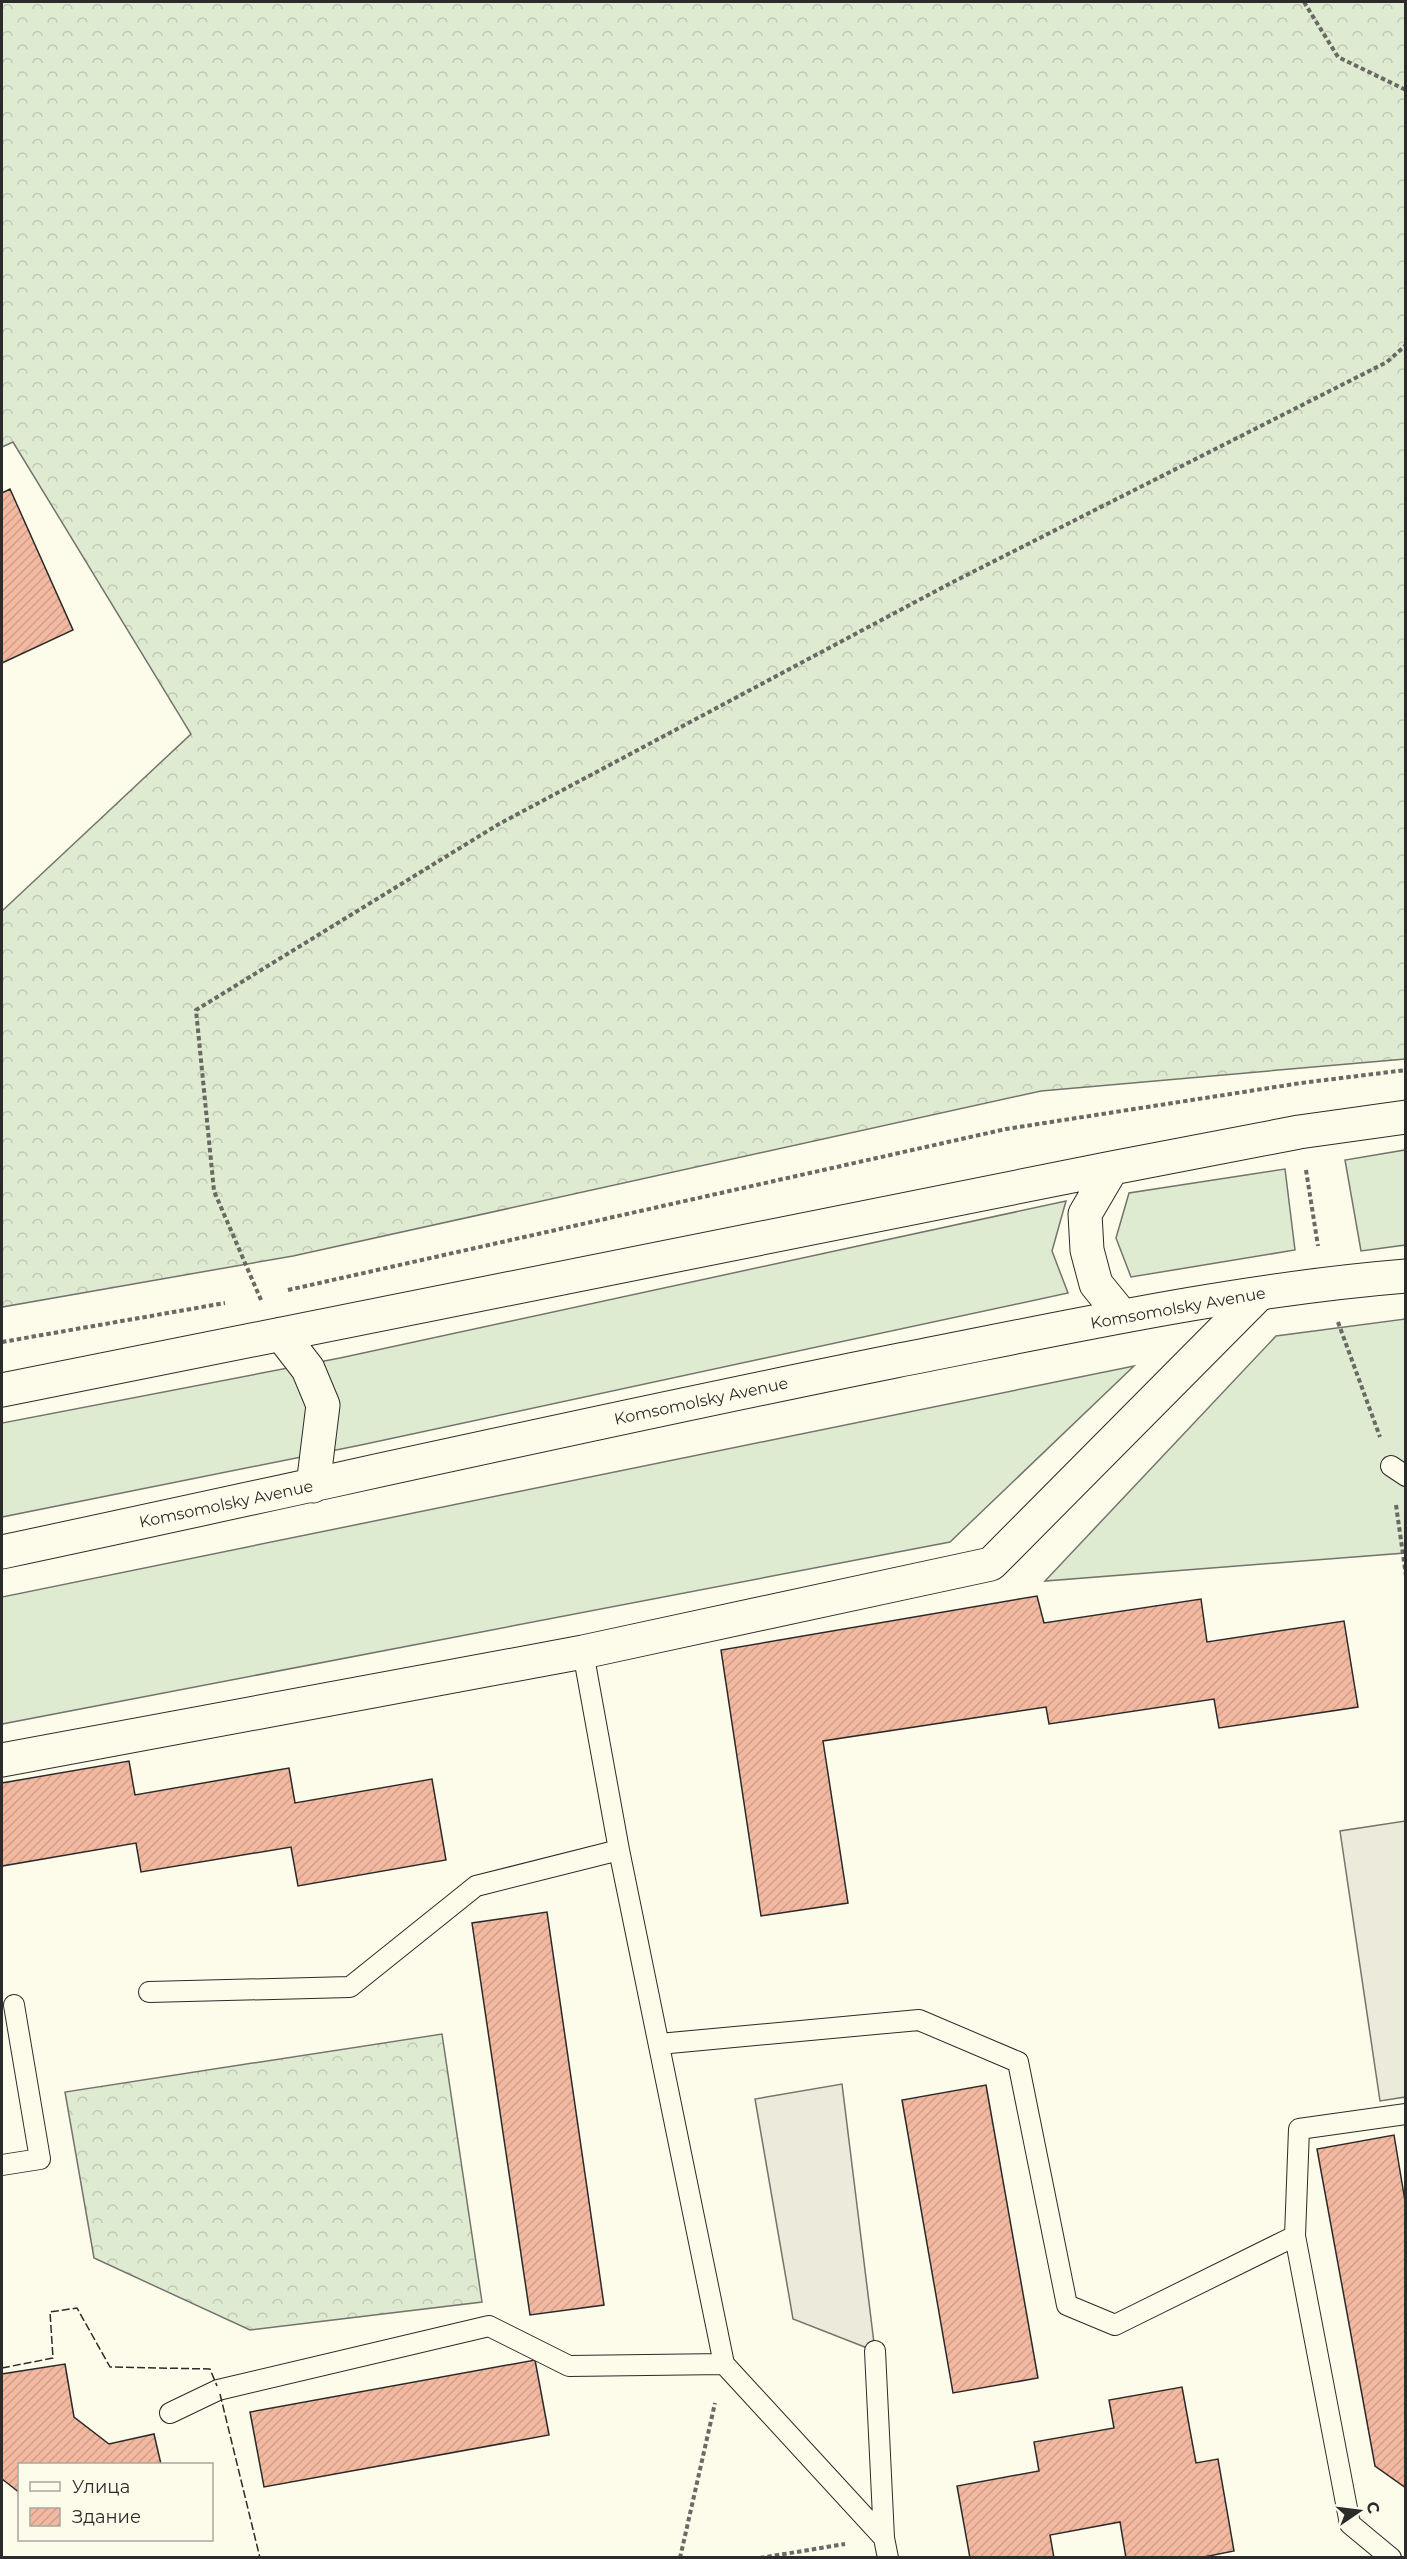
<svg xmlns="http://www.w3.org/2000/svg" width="1407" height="2559" font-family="Montserrat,sans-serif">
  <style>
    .grass { fill: #deebd1; stroke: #74746e; stroke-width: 1.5 }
    .forest { fill: url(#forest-crowns); stroke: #74746e; stroke-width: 1.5 }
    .parking { fill: #eceadb; stroke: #74746e; stroke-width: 1.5 }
    .building { fill: url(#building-hatch); stroke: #2b2b2b; stroke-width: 1.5 }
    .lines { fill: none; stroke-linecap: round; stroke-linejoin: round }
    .lane-casing { stroke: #2b2b2b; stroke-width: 22 }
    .street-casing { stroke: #2b2b2b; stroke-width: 35 }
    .primary-casing { stroke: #2b2b2b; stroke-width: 35 }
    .path { stroke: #6a6964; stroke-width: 4; stroke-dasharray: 4.5 3; stroke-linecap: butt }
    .lane { stroke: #fdfbea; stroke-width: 20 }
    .street { stroke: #fdfbea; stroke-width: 33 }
    .primary { stroke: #fdfbea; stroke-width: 33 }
    .fence { stroke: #2b2b2b; stroke-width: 1.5; stroke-dasharray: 8 3; stroke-linecap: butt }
    .labels { text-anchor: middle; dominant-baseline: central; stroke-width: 4.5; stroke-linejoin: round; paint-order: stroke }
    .street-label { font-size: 16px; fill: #2b2b2b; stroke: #fdfbea }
  </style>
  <defs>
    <pattern id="forest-crowns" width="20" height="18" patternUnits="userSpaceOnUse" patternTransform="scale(1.5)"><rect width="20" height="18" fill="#deebd1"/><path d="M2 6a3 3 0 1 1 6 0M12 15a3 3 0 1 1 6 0" fill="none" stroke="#bfcab4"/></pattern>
    <pattern id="building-hatch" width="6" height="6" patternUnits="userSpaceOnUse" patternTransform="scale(1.5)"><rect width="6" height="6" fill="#f2b8a0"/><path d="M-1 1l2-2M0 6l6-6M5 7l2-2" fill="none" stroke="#d09e8a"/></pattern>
  </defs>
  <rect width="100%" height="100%" fill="#fdfbea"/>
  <path class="grass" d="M1405 1150V1245L1361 1251 1345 1160Z
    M1285 1169 1295 1250 1131 1277 1116 1238 1129 1193Z
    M1066 1201 1052 1251 1068 1293 361 1445 2 1517V1423L340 1358Z
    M1405 1319V1553L1045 1581 1276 1336Z
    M1134 1366 950 1542 2 1724V1597Z"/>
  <path class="forest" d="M2 2H1405V1059L1041 1091 293 1256 2 1307V911L191 734 13 442 2 447Z
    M442 2034 482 2302 250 2330 94 2258 65 2092Z"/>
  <path class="parking" d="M1405 1821V2097L1380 2101 1340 1831Z
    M842 2084 875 2351 793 2319 755 2099Z"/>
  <path class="building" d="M10 489 73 630 2 663V493Z
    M1037 1596 1044 1623 1201 1599 1207 1642 1344 1621 1358 1707 1219 1728 1214 1699 1049 1724 1046 1707 823 1741 848 1903 761 1916 721 1650Z
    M129 1761 135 1795 289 1768 295 1803 432 1779 446 1860 298 1886 291 1847 141 1872 136 1843 2 1866V1783Z
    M547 1912 604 2305 530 2315 472 1923Z
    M986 2085 1038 2378 953 2393 902 2100Z
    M1394 2135 1406 2207V2488L1375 2466 1317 2149Z
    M535 2360 549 2435 264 2487 250 2412Z
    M65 2364 74 2417 109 2444 154 2434 161 2464H20V2493L2 2479V2374Z
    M1182 2387 1196 2463 1218 2459 1234 2551 1199 2558H1126L1120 2522 1050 2535 1054 2558H970L957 2486 1039 2471 1034 2442 1114 2428 1109 2400Z"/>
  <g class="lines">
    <defs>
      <path id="lane" d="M1391 1466 1406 1476
        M583 1652 619 1850 724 2364 884 2538 888 2558
        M149 1992 350 1987 476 1886 619 1850
        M659 2044 919 2020 1018 2062 1067 2305 1115 2325 1295 2236 1299 2129 1406 2114
        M2 2165 40 2159 14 2005
        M1295 2236 1350 2524 1391 2558
        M875 2351 884 2538
        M170 2413 218 2390 489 2326 569 2366 724 2364"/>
      <path id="street" d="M2 1760 583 1652 991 1564 1258 1295"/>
      <path id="primary" d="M1112 1168 1085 1214 1087 1250 1096 1284 1122 1316
        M281 1334 308 1369 323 1405 313 1486
        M2 1390 1112 1168 1299 1132 1406 1117
        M2 1552C299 1489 596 1421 895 1361 1064 1328 1234 1290 1406 1276"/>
    </defs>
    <use href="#lane" class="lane-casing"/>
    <use href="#street" class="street-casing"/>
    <use href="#primary" class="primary-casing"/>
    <path class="path" d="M1304 2 1338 57 1406 90
      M1306 1170 1318 1246
      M288 1290 1006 1129 1301 1083 1406 1070
      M261 1300 214 1191 196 1010 499 824 949 584 1387 362 1406 345
      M1338 1322 1380 1437
      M2 1342 225 1303
      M1396 1505 1406 1576
      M680 2558 715 2403
      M760 2558 845 2544"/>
    <use href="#lane" class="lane"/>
    <use href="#street" class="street"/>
    <use href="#primary" class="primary"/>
    <path class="fence" d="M2 2368 53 2358 50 2312 77 2308 110 2367 210 2369 217 2386
      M220 2394 260 2558"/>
  </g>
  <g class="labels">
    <g class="street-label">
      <text transform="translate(1178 1308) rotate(-10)">Komsomolsky Avenue</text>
      <text transform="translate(701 1401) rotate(-12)">Komsomolsky Avenue</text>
      <text transform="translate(226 1504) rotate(-12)">Komsomolsky Avenue</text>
    </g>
  </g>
  <rect width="1407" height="2559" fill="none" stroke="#2b2b2b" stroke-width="6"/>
  <rect x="18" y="2463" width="195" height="78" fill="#fdfbea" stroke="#a9a89e" stroke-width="1.5"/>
  <rect x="30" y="2482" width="30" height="9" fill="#fdfbea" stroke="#a9a89e" stroke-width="1.5"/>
  <text x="72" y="2493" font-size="18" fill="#2b2b2b">Улица</text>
  <rect x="30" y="2508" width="30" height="18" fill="url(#building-hatch)" stroke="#a9a89e" stroke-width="1.5"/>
  <text x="72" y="2523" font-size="18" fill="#2b2b2b">Здание</text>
  <g transform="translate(1359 2511) rotate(76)" stroke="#fdfbea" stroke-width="4.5" paint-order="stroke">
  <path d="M0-4.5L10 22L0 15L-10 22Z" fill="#2b2b2b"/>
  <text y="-9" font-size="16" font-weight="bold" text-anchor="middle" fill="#2b2b2b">С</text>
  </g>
</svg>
